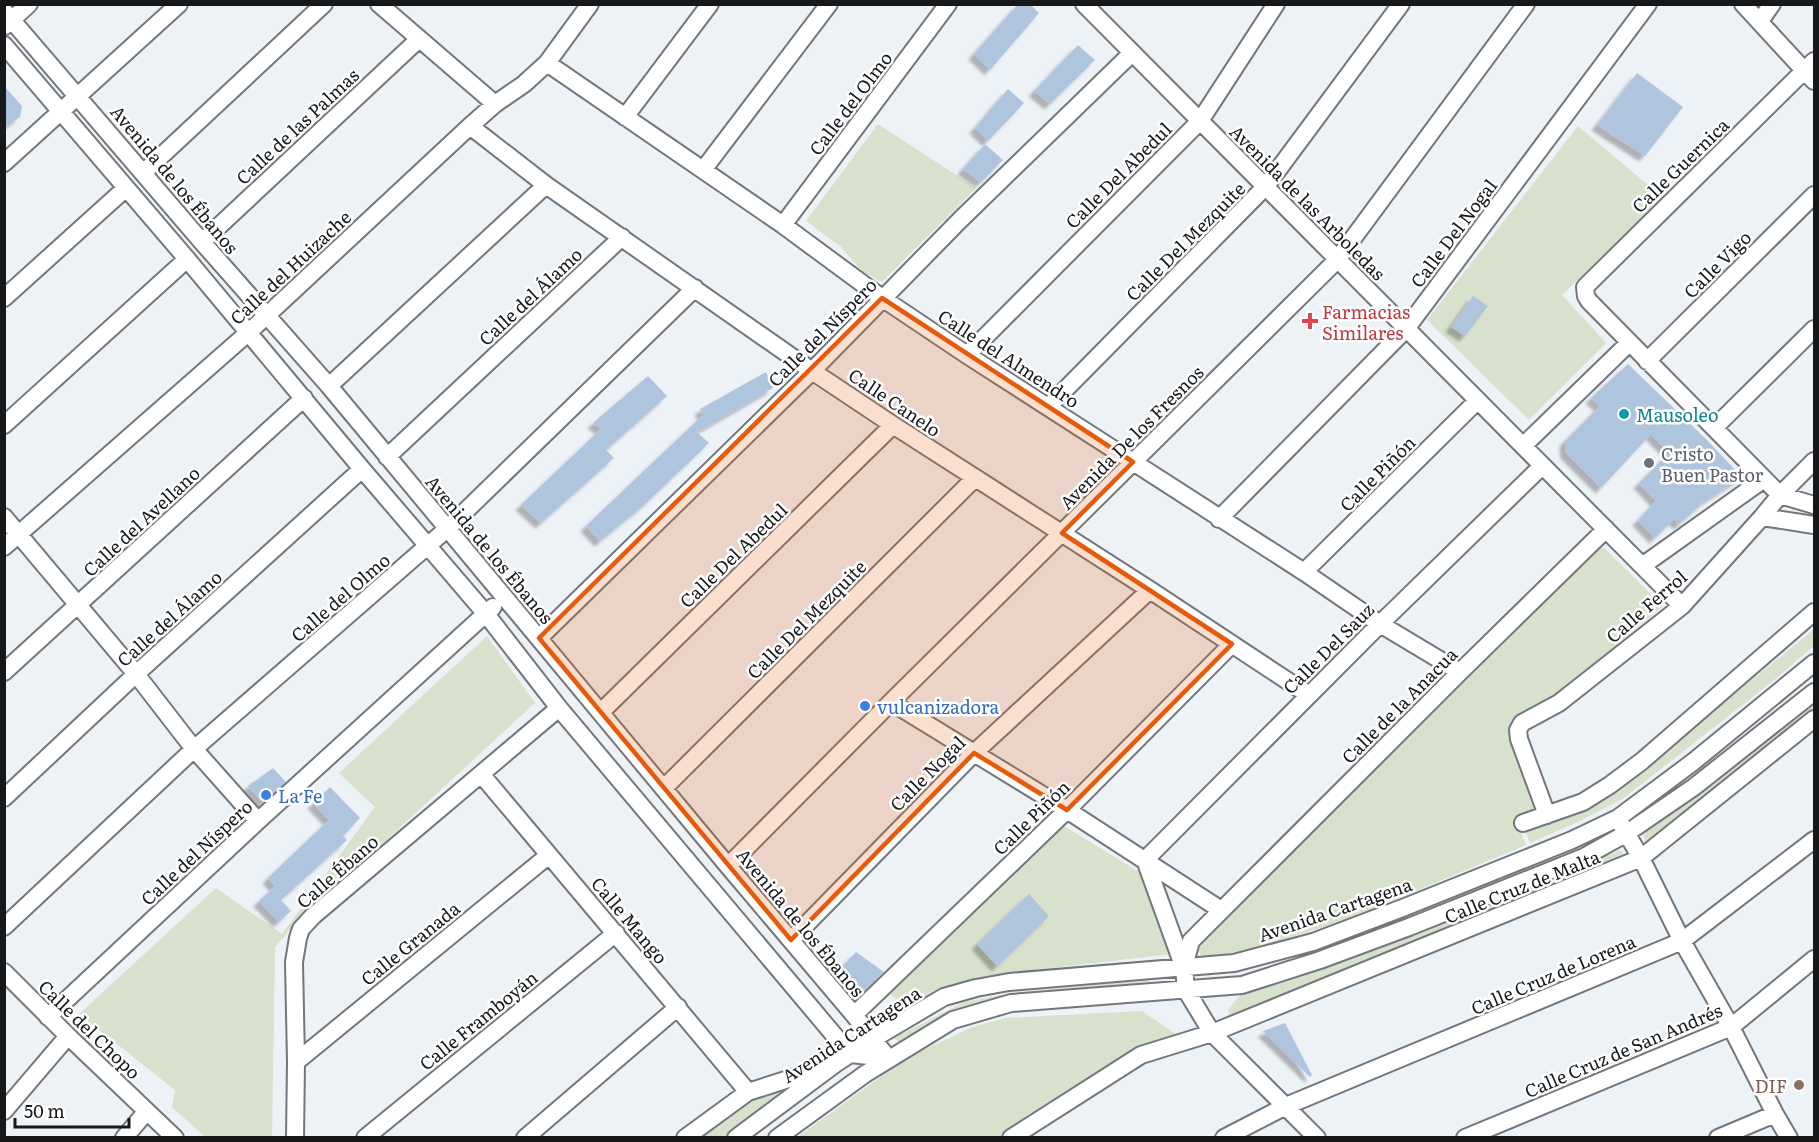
<svg xmlns="http://www.w3.org/2000/svg" width="1819" height="1142" font-family="Literata,serif">
  <style>
    .green { fill: #d7e1cc }
    .building { fill: #afc5dd; filter: url(#shadow) }
    .lines { fill: none; stroke-linecap: round; stroke-linejoin: round }
    .minor-casing { stroke: #73777c; stroke-width: 20 }
    .minor { stroke: #fff; stroke-width: 16 }
    .marked { fill: #e8590c; fill-opacity: 0.2; stroke: #e8590c; stroke-width: 4.5; stroke-linejoin: round }
    .health-dot { fill: #e0444e; stroke: #fff; stroke-width: 2 }
    .culture-dot { fill: #0f9aa8; stroke: #fff; stroke-width: 2 }
    .worship-dot { fill: #6b7280; stroke: #fff; stroke-width: 2 }
    .shop-dot { fill: #3f7fe0; stroke: #fff; stroke-width: 2 }
    .education-dot { fill: #8d6e63; stroke: #fff; stroke-width: 2 }
    .labels { text-anchor: middle; dominant-baseline: central; stroke-width: 5; stroke-linejoin: round; paint-order: stroke }
    .street-label { font-size: 18px; fill: #16181a; stroke: #fff }
    .health-label { font-size: 18px; fill: #be3a42; stroke: #fff; text-anchor: start }
    .culture-label { font-size: 18px; fill: #0d838f; stroke: #fff; text-anchor: start }
    .worship-label { font-size: 18px; fill: #5b616d; stroke: #fff; text-anchor: start }
    .shop-label { font-size: 18px; fill: #366cbe; stroke: #fff; text-anchor: start }
    .education-label { font-size: 18px; fill: #785e54; stroke: #fff; text-anchor: end }
  </style>
  <defs>
    <filter id="shadow"><feDropShadow dx="-5.5" dy="5.5" stdDeviation="1.5" flood-color="#0004"/></filter>
  </defs>
  <rect width="100%" height="100%" fill="#edf2f7"/>
  <path class="green" d="M878 124 976 188 882 282 862 271 840 246 806 221Z
    M1578 126 1662 197 1562 295 1606 343 1529 420 1427 320Z
    M1600 544 1663 606 1560 693 1510 726 1536 811 1515 819 1526 845 1346 920 1253 949 1203 958 1197 949Z
    M1814 629V646L1773 681 1624 798 1580 821 1530 843 1526 833 1589 807 1622 787Z
    M487 636 535 703 295 924 275 947 272 1137H205L172 1107 175 1090 79 1014 216 888 282 934 375 807 339 773Z
    M1814 703V714L1662 836 1646 843 1643 833 1751 754Z
    M1064 826 1144 875 1173 954 1032 970 901 1004 890 993Z
    M1621 850 1626 861 1260 1007 1230 1015 1228 1010 1240 995 1422 931Z
    M1146 979 1156 986 1009 1001 900 1043 894 1038 964 1002 1001 995Z
    M1142 1011 1177 1035 1139 1049 1001 1137 796 1138 908 1057 973 1027 1005 1018Z
    M808 1077 727 1137 694 1138 753 1097Z"/>
  <path class="building" d="M1018 4H1030L1039 13 990 70 974 54Z
    M1078 45 1095 60 1050 104 1034 91Z
    M1637 73 1683 107 1645 156 1597 125Z
    M4 86 22 106 20 117 4 128Z
    M1008 89 1024 103 988 141 975 128Z
    M985 144 1003 160 981 182 963 169Z
    M1473 296 1488 306 1465 336 1451 327Z
    M1628 364 1708 441 1742 477 1705 501 1679 524 1674 519 1655 538 1638 520 1656 501 1639 483 1669 453 1651 434 1601 488 1566 453 1565 441 1600 406 1591 398Z
    M766 372 773 388 697 432 709 443 644 505 600 541 586 526 703 415 700 409Z
    M648 376 667 396 606 450 614 458 541 523 521 505 601 429 593 423Z
    M273 768 286 782 263 803 248 786Z
    M330 787 360 818 343 836 347 840 281 900 291 911 279 922 259 901 275 886 268 878 329 820 313 803Z
    M1029 894 1049 916 997 966 977 944Z
    M856 952 884 972 862 993 841 968Z
    M1285 1023 1312 1075 1310 1077 1263 1031Z"/>
  <g class="lines">
    <defs>
      <path id="minor" d="M379 4 495 104
        M1084 4 1682 606
        M1743 4 1814 81
        M4 11 202 242 329 386 728 866 854 1015 888 1058
        M1760 21 1772 4
        M5 26 29 4
        M4 45 187 259 362 469 486 614 559 708 850 1054 888 1058
        M1814 61 1585 287 1586 296 1589 301 1780 495 1814 505
        M547 63 783 225 882 298 967 355 1304 572 1380 624 1460 672
        M625 117 710 4
        M470 126 546 185 812 371 893 425 1150 590 1309 695
        M4 163 179 4
        M703 170 829 4
        M143 173 324 4
        M783 225 948 4
        M202 242 419 39
        M4 298 126 188
        M967 355 1200 121 1276 4
        M1647 361 1814 195
        M329 386 546 185
        M1048 407 1266 186 1401 4
        M4 425 187 259
        M1714 428 1814 329
        M1523 446 1629 343
        M387 457 622 237
        M4 517 136 674 194 749 258 821
        M1762 517 1814 525
        M1219 519 1406 329 1648 4
        M4 547 249 332 470 126 495 104 524 84 547 63 590 4
        M1642 566 1764 479
        M1304 572 1477 401
        M539 638 812 371 960 220 1132 53
        M4 672 304 398
        M891 702 1067 810 1221 910
        M601 712 893 425
        M481 774 748 1092
        M664 788 975 478
        M4 798 136 674 362 469
        M1547 815 1519 739 1518 730 1522 723 1559 703 1682 606 1762 517 1780 495 1814 461
        M1523 823 1583 802 1610 785 1642 761 1814 612
        M1621 824 1641 858 1682 941 1731 1027 1775 1114 1789 1138
        M728 866 891 702 1337 260 1526 4
        M4 927 194 749 448 528 695 288
        M791 940 974 753 1150 590
        M1184 966 1191 941 1460 672 1606 529
        M4 972 68 1036 175 1138
        M854 1015 1067 810 1232 644
        M48 1017 258 821 493 607
        M296 1062 549 855
        M4 1111 68 1036
        M124 1138 147 1111
        M295 1138 296 1062 294 962 298 938 301 929 313 916 559 708
        M365 1138 616 933
        M525 1138 678 1007
        M685 1138 748 1092 823 1068
        M736 1138 835 1064 873 1039 944 997 976 988 1009 982 1234 963 1313 942 1405 907 1572 840 1618 818 1693 762 1814 663
        M777 1138 865 1074 953 1020 1011 1003 1242 985 1320 960 1409 927 1584 857 1627 833 1694 787 1814 692
        M1011 1138 1141 1055 1212 1033 1641 858 1814 719
        M1224 1138 1286 1106 1682 941 1814 840
        M1317 1138 1212 1033 1186 990 1184 968 1145 860 1380 624 1542 466
        M1465 1138 1731 1027 1814 959
        M1718 1138 1775 1114"/>
    </defs>
    <use href="#minor" class="minor-casing"/>
    <use href="#minor" class="minor"/>
  </g>
  <path class="marked" d="M882 298 1133 462 1062 533 1232 644 1067 810 974 753 791 940 539 638Z"/>
  <path class="health-dot" d="M1307 312h6v6h6v6h-6v6h-6v-6h-6v-6h6z"/>
  <circle class="culture-dot" cx="1624" cy="414" r="6"/>
  <circle class="worship-dot" cx="1649" cy="463" r="6"/>
  <g class="shop-dot">
    <circle cx="865" cy="706" r="6"/>
    <circle cx="266" cy="795" r="6"/>
  </g>
  <circle class="education-dot" cx="1799" cy="1085" r="6"/>
  <g class="labels">
    <g class="street-label">
      <text transform="translate(850 103) rotate(-53)">Calle del Olmo</text>
      <text transform="translate(297 126) rotate(-43)">Calle de las Palmas</text>
      <text transform="translate(1680 165) rotate(-44)">Calle Guernica</text>
      <text transform="translate(1118 175) rotate(-45)">Calle Del Abedul</text>
      <text transform="translate(175 179) rotate(50)">Avenida de los Ébanos</text>
      <text transform="translate(1308 202) rotate(45)">Avenida de las Arboledas</text>
      <text transform="translate(1453 233) rotate(-53)">Calle Del Nogal</text>
      <text transform="translate(1185 241) rotate(-45)">Calle Del Mezquite</text>
      <text transform="translate(1717 264) rotate(-45)">Calle Vigo</text>
      <text transform="translate(290 267) rotate(-43)">Calle del Huizache</text>
      <text transform="translate(530 296) rotate(-43)">Calle del Álamo</text>
      <text transform="translate(822 332) rotate(-45)">Calle del Níspero</text>
      <text transform="translate(1009 358) rotate(33)">Calle del Almendro</text>
      <text transform="translate(895 402) rotate(34)">Calle Canelo</text>
      <text transform="translate(1131 437) rotate(-45)">Avenida De los Fresnos</text>
      <text transform="translate(1377 473) rotate(-45)">Calle Piñón</text>
      <text transform="translate(141 521) rotate(-43)">Calle del Avellano</text>
      <text transform="translate(490 549) rotate(50)">Avenida de los Ébanos</text>
      <text transform="translate(733 555) rotate(-44)">Calle Del Abedul</text>
      <text transform="translate(340 597) rotate(-41)">Calle del Olmo</text>
      <text transform="translate(1646 606) rotate(-41)">Calle Ferrol</text>
      <text transform="translate(169 618) rotate(-42)">Calle del Álamo</text>
      <text transform="translate(806 619) rotate(-45)">Calle Del Mezquite</text>
      <text transform="translate(1328 648) rotate(-45)">Calle Del Sauz</text>
      <text transform="translate(1399 705) rotate(-45)">Calle de la Anacua</text>
      <text transform="translate(927 773) rotate(-45)">Calle Nogal</text>
      <text transform="translate(1031 817) rotate(-44)">Calle Piñón</text>
      <text transform="translate(196 852) rotate(-43)">Calle del Níspero</text>
      <text transform="translate(337 871) rotate(-41)">Calle Ébano</text>
      <text transform="translate(1522 886) rotate(-22)">Calle Cruz de Malta</text>
      <text transform="translate(1335 909) rotate(-19)">Avenida Cartagena</text>
      <text transform="translate(630 920) rotate(50)">Calle Mango</text>
      <text transform="translate(801 922) rotate(50)">Avenida de los Ébanos</text>
      <text transform="translate(410 943) rotate(-39)">Calle Granada</text>
      <text transform="translate(1553 974) rotate(-23)">Calle Cruz de Lorena</text>
      <text transform="translate(478 1020) rotate(-39)">Calle Framboyán</text>
      <text transform="translate(90 1029) rotate(44)">Calle del Chopo</text>
      <text transform="translate(851 1034) rotate(-33)">Avenida Cartagena</text>
      <text transform="translate(1623 1050) rotate(-23)">Calle Cruz de San Andrés</text>
    </g>
    <g class="health-label">
      <text x="1322" y="311">Farmacias<tspan x="1322" dy="21">Similares</tspan></text>
    </g>
    <g class="culture-label">
      <text x="1636" y="414">Mausoleo</text>
    </g>
    <g class="worship-label">
      <text x="1661" y="453">Cristo<tspan x="1661" dy="21">Buen Pastor</tspan></text>
    </g>
    <g class="shop-label">
      <text x="877" y="706">vulcanizadora</text>
      <text x="278" y="795">La Fe</text>
    </g>
    <g class="education-label">
      <text x="1787" y="1085">DIF</text>
    </g>
  </g>
  <rect width="1819" height="1142" fill="none" stroke="#16181a" stroke-width="12"/>
  <path d="M15 1118v9h114v-9" fill="none" stroke="#16181a" stroke-width="3"/>
  <text x="24" y="1118" font-size="18" fill="#16181a" stroke="#ffffff" stroke-width="4.5" paint-order="stroke">50 m</text>
</svg>
